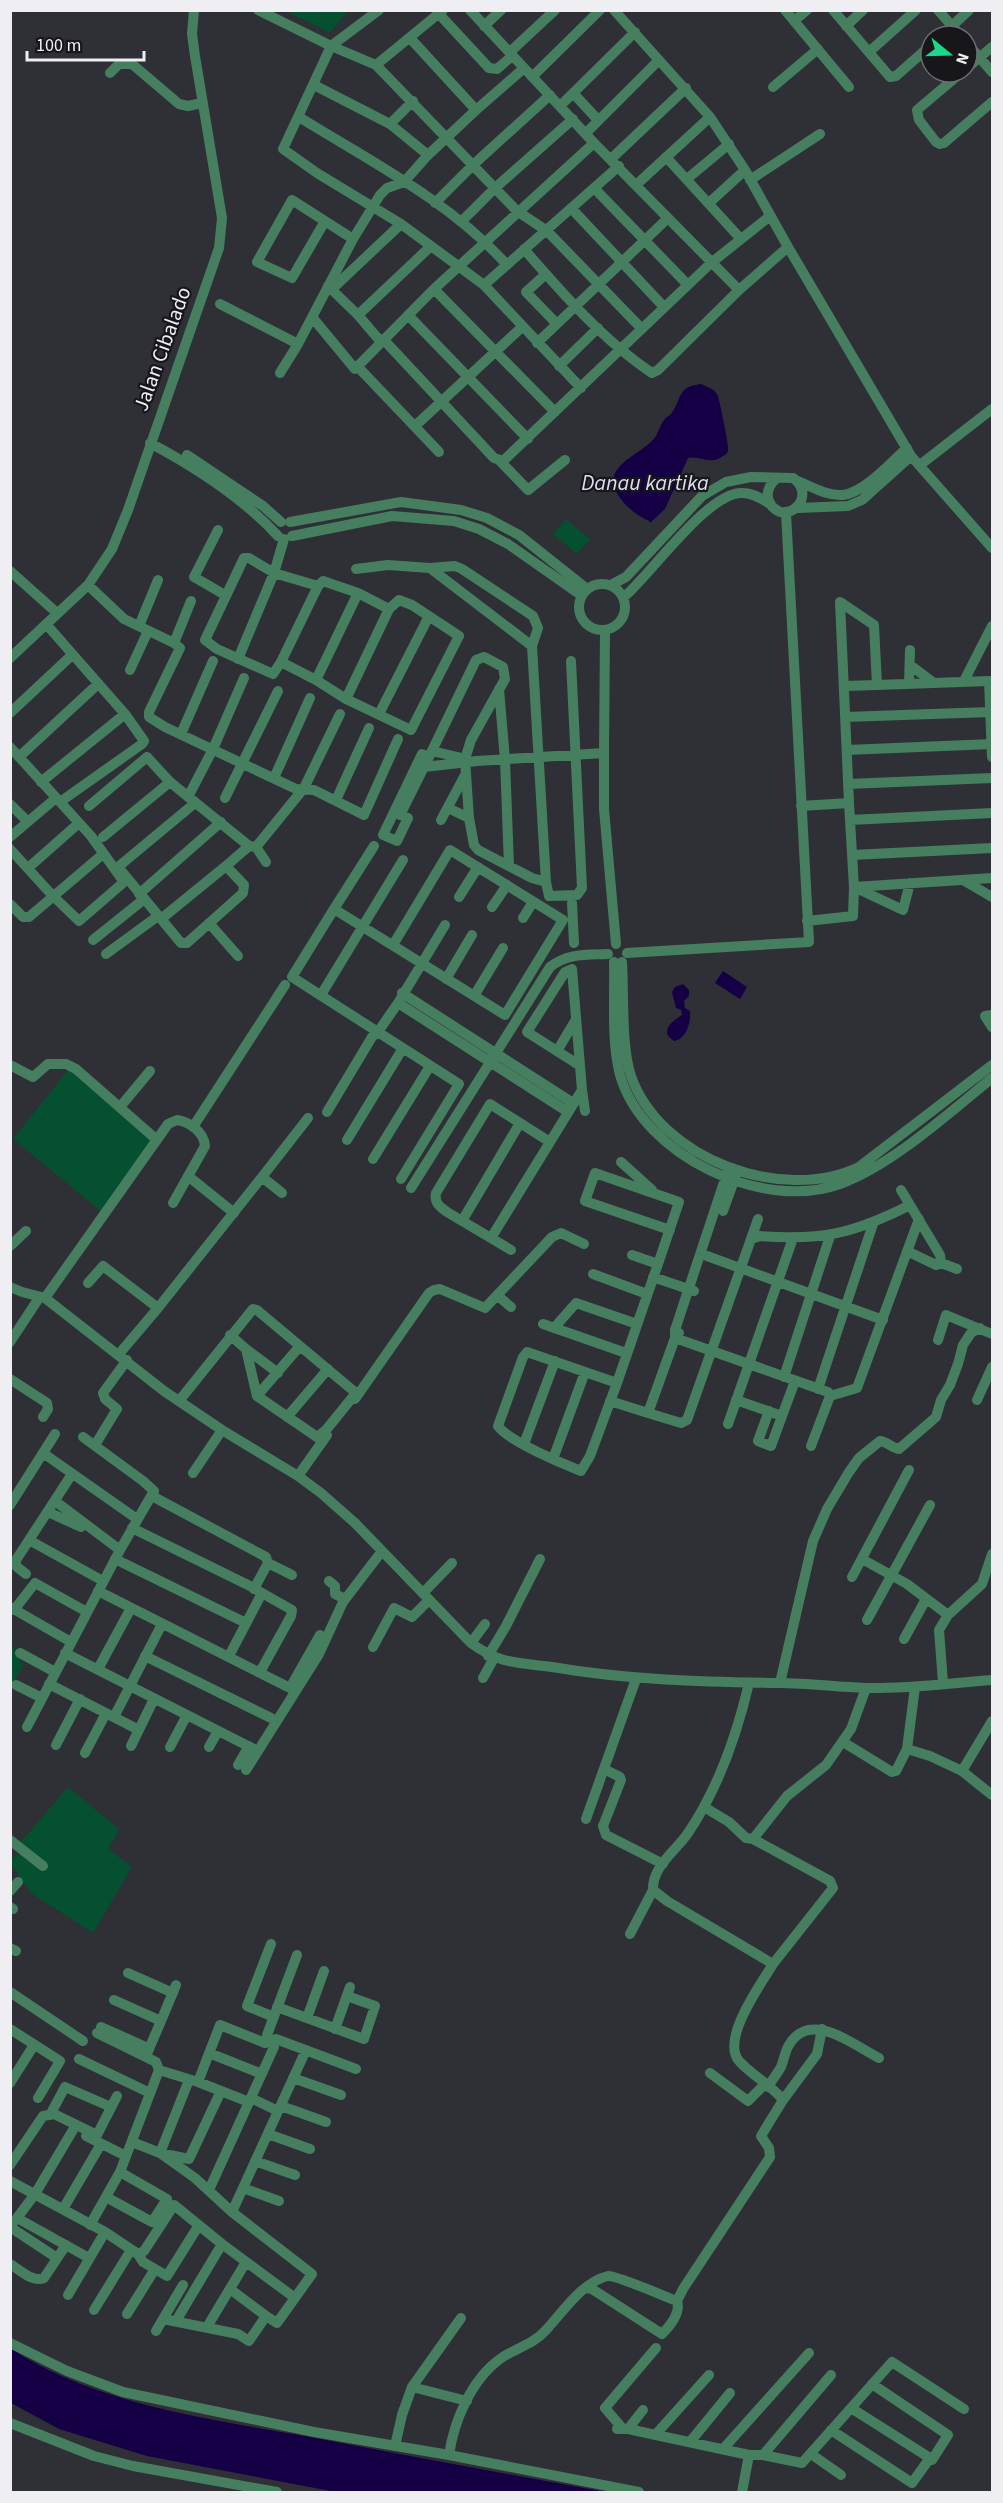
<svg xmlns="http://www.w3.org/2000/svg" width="1003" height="2503" font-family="'Source Sans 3',sans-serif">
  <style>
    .green { fill: #055030 }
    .water { fill: #160045 }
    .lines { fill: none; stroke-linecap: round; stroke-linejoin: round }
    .minor { stroke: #467f5f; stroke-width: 10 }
    .labels { text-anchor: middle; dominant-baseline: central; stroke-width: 4.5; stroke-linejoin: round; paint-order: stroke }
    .street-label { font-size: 21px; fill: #eeeef3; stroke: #17171b }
    .water-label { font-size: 22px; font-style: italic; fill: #deddf3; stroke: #17171b }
  </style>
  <rect width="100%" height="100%" fill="#2f2f36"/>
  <path class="green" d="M286 11H348L330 33Z
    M566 519 590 539 577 554 553 534Z
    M69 1069 155 1141 102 1212 13 1139Z
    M10 1641 23 1666 11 1686H10Z
    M68 1787 119 1829 108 1849 132 1867 93 1933 32 1894 11 1865V1859L20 1853 15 1849Z"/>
  <path class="water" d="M701 384C707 387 713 388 717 394 719 397 729 446 728 449 728 453 727 454 723 456 710 466 701 455 688 458L665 509 650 523 649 521C636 515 626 507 618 495 599 465 643 455 656 436 659 431 660 425 664 420 666 417 669 416 671 414 683 398 676 387 701 384Z
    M723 971 747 987 740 999 715 983Z
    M683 984 689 990V996L684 1001 685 1008 690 1011C691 1022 687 1039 674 1041 658 1031 673 1021 682 1015L681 1010 676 1008 672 992 675 987Z
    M10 2348C96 2405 211 2419 310 2437 409 2456 507 2474 606 2492H336L147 2456 59 2429 11 2403Z"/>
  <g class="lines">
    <path class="minor" d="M258 10 331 46 376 65 517 211 547 231 642 329
      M379 10 331 46 283 149 317 173 401 224 484 285 581 388
      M470 10 594 143 739 290
      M614 10 710 117 745 170 788 247 911 456 992 548
      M785 10 849 87
      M833 10 890 77 896 76 931 45
      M938 10 952 26 940 36
      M439 14 489 68 497 69 512 56
      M794 21 807 10
      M484 26 501 10
      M846 26 863 10
      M961 36 952 26 969 10
      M410 38 476 110
      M967 43 992 72
      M510 52 555 10
      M869 52 916 10
      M376 65 443 10
      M967 68 992 47
      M962 72 917 110 919 120 936 142 940 144 944 143 992 102
      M110 73 119 64H132L179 104 188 106 202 103
      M532 77 600 10
      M314 85 390 124 428 155
      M773 87 818 49
      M573 93 598 120
      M560 106 635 32
      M299 117C370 161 451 202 507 265
      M390 124 413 101
      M586 133 655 64
      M666 157 740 238
      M611 159 686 88
      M687 179 729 144
      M750 180 820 134
      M636 185 710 117
      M594 188 688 285
      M435 203 473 165 550 95
      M709 203 745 170
      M571 208 664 307
      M325 221 292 278 257 262 292 200 353 239
      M461 222 495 188 573 119
      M524 249C562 293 604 341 652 373L658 370 739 290 788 247
      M546 274 526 292 557 324
      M484 285 619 166
      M328 286 358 315 381 342
      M434 289 555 412
      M331 290 401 224
      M220 304 298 344 353 239 380 195 387 188 404 182 428 155 476 110 523 69
      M358 315 431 246
      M408 315 528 439
      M312 317 355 369 434 289 594 143
      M383 339 494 458 503 461 711 263 770 216
      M537 343 668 218
      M559 366 598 328
      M358 367 439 452
      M280 373 298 344
      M415 426 522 327
      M150 443C197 468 242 497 278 536
      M187 455 263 506 281 522
      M500 461 528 490 565 460
      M920 465 992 409
      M798 481C812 487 827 496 843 495 864 493 891 462 907 448
      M798 508 848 506 862 500 911 456
      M290 522 401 502 461 510 487 518 519 535 587 589
      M218 530 194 577 225 595
      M292 536 392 516 454 521 479 529 508 544 582 596
      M430 568 455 566 462 569 533 616 538 628 532 646
      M356 569 388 565 430 568 532 646 546 882 532 878 478 850 474 845 469 818 465 759 471 740 505 679 503 667 484 657 476 660 429 757
      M10 571 57 613
      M579 607a23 23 0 1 1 46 0a23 23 0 1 1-46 0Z
      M88 585 124 619 174 643 180 648 149 712V717L165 727 296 789 314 790 364 815 398 739
      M611 585 626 577 702 496 726 482 751 477 793 478C811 490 801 515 780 512 765 505 764 489 776 479
      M318 586 274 573 249 558H244L205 640 217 649 273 674 281 662 318 586 323 581 358 593 389 609
      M624 597C651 574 706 495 740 493 751 492 761 498 770 504
      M46 624 125 714 144 741 142 744 60 802
      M139 626 158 580
      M174 643 191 601
      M10 658 88 585 112 549 128 510 219 248 222 218 195 56 192 34 194 10
      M238 659 274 573 284 539
      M281 662 316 680 346 699 411 730 459 636 412 605 399 600 389 609 346 699
      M910 665 934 683
      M130 670 148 631
      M316 680 358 593
      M964 681 992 626
      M909 684 910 650
      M877 685 989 681 992 757
      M844 686 877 685 874 625 840 602 849 803
      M499 689 505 760 509 866
      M10 713 72 655
      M379 714 429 616
      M845 717 990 712
      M181 734 213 661
      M10 747 91 836 124 882 79 921 52 895 10 849
      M847 750 992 744
      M432 751 466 759
      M604 753V809L616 944
      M19 757 98 684
      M417 764 424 767 477 761 604 753 605 631
      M274 778 310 698
      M41 782 125 714
      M848 784 992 778
      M188 797 213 749 244 678
      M225 798 278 691
      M336 800 369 728
      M195 803 118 867 181 943H187L243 893 244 885 226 866 249 846
      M10 804 27 821
      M89 806 147 757 170 782
      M801 806 849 803 854 887 903 910 910 883
      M448 808 469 818
      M394 812 408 818 397 841 383 835 422 754 429 757 400 815
      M441 820 465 775
      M850 820 992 813
      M10 837 56 798
      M103 837 170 782 249 846 256 847 304 788 340 714
      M374 846 334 909 505 1015 563 920 450 850 393 945
      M256 847 266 862
      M852 855 992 848
      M28 868 79 823
      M963 880 992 897
      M546 882 549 896 577 895 582 888 571 661
      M139 894 221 822
      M459 897 478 867
      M572 903 574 943
      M10 904 23 917H29L103 854
      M492 907 507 885
      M334 909 292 977 459 1084 401 1179
      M523 918 533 902
      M161 919 226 866
      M807 921 853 916 854 887 992 878
      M209 923 238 956
      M93 940 143 900
      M627 953 809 942 786 513
      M106 954 158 916
      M614 962C615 998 611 1040 620 1075 643 1156 763 1212 840 1184 891 1166 950 1112 992 1078
      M622 962C624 994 621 1046 631 1076 660 1159 782 1204 859 1167L992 1065
      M446 979 472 935
      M402 993 573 1103
      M321 995 403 860
      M474 996 503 948
      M398 1003 568 1112
      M992 1015 985 1016 992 1027
      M557 1051 575 1021
      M10 1065 33 1077 48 1064H66L76 1069 157 1140
      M582 1090 585 1111
      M120 1107 150 1071
      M327 1112 372 1037 378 1032 398 1003 445 925
      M193 1127 285 985
      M347 1140 403 1048
      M373 1159 430 1066
      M621 1162 652 1190
      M729 1167 675 1330V1338L648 1413 681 1423 687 1420 751 1239 760 1236C822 1241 855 1233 910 1205L940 1255 941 1263 936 1265 907 1251
      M188 1176 234 1213
      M262 1177 308 1118
      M411 1188 550 967C568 953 586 955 608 954
      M901 1190 910 1205
      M723 1211 736 1175
      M462 1221 520 1123
      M491 1238 582 1090 572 969 565 972 527 1032 579 1065
      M751 1239 758 1219
      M10 1246 26 1231
      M511 1250 447 1212C440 1207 434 1203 436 1193L490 1104 550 1142
      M707 1256 883 1320
      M941 1263 957 1269
      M658 1264 679 1202 595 1173 585 1201 670 1230
      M593 1274 647 1294
      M653 1277 694 1291
      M88 1283 103 1266 158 1308
      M10 1287 22 1292 45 1298 164 1391 222 1430 298 1476 321 1493 355 1523 471 1643C501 1665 517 1662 552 1667 628 1680 702 1682 779 1683 808 1683 836 1687 865 1688 907 1689 950 1683 992 1680
      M498 1296 511 1307
      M45 1298 168 1124 177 1120C190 1122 204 1132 205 1146L173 1203
      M543 1324 626 1353
      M554 1328 576 1303 637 1324
      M679 1333 675 1338 828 1392 830 1396 857 1388 919 1219
      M938 1340 946 1315 992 1334
      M10 1342 39 1298
      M246 1349 278 1373
      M119 1354 158 1308 262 1177 282 1193
      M784 1377 830 1236
      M10 1379 47 1403 48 1409 43 1417
      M617 1383 527 1352 523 1357 498 1426C508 1441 563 1464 581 1471L590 1456 617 1383 658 1264 632 1255
      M818 1389 873 1224
      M257 1396 300 1346
      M355 1399 429 1293 434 1290 440 1289 485 1308 552 1237 561 1233 584 1244
      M736 1400 782 1416 795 1381
      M977 1400 992 1367
      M179 1401 253 1309 257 1310 356 1393 326 1430 317 1437 257 1396 246 1349 230 1335
      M610 1401 648 1413
      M769 1411 758 1441 771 1446 782 1416
      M287 1417 328 1369
      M728 1424 793 1238
      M524 1444 555 1361
      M95 1445 117 1409 105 1399 103 1393 127 1360
      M811 1446 830 1396
      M43 1453 137 1519
      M553 1459 585 1372
      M193 1473 222 1430
      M298 1476 327 1435
      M152 1496 266 1557 268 1563 254 1589
      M55 1501 120 1550
      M10 1505 55 1434
      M48 1512 81 1527
      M132 1528 248 1585 292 1610 291 1616 260 1672
      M29 1540 103 1581
      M115 1559 246 1623
      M862 1559 907 1584 948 1615
      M268 1563 292 1575
      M26 1574 16 1566V1560L72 1474
      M852 1577 909 1470
      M329 1581 335 1586V1594L345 1599
      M98 1591 290 1688 320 1635
      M424 1592 452 1563
      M10 1607 71 1642
      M14 1610 35 1583 87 1612
      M867 1620 930 1505
      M904 1639 926 1599
      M471 1643 485 1624
      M373 1647 394 1608 412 1617 429 1600
      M20 1653 55 1672
      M65 1653 254 1749
      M145 1656 271 1718
      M229 1656 262 1593
      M488 1656 506 1626 540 1559
      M98 1669 131 1608
      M483 1678 494 1658
      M780 1683 813 1541 827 1509 849 1472 859 1458 880 1441C888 1442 892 1448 899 1449L936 1417 941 1400 950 1385 958 1364 963 1345 971 1333 980 1328
      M943 1683 939 1630 948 1615 982 1584 992 1554
      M49 1684 139 1730
      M16 1685 42 1698
      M114 1717 162 1624
      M27 1727 120 1550 154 1491 143 1481 83 1437
      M843 1742 892 1772 896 1771 907 1749 915 1687
      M56 1745 80 1699
      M131 1746 154 1699
      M170 1747 187 1715
      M209 1747 218 1731
      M907 1749 930 1756 962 1771 992 1795
      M85 1753 106 1713
      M238 1765 249 1746
      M604 1769 620 1777 621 1780 603 1826 606 1835 663 1864
      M246 1770 319 1654 343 1602 382 1551
      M962 1771 992 1721
      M704 1807 729 1822 746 1838 753 1839 787 1796 826 1765 851 1729 866 1688
      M586 1819 636 1679
      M753 1839 830 1881 833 1888 773 1964
      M10 1840 43 1866
      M10 1891 18 1882
      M10 1907 13 1909
      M630 1934 653 1890
      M271 1944 247 2006 274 2017
      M10 1948 16 1951
      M128 1973 173 1993
      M10 1992 83 2041
      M114 2000 161 2021 146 2056
      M277 2007 364 2039 375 2006 347 1996
      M307 2018 324 1971
      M161 2021 176 1985
      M101 2027 148 2048
      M10 2029 60 2061 38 2098
      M335 2029 350 1987
      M97 2033 156 2062 159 2070
      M209 2053 262 2074
      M79 2059 150 2093
      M710 2073 748 2101 765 2084
      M293 2078 341 2095
      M198 2082 220 2025 265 2043 276 2039 356 2069
      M10 2083 34 2045
      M768 2087C772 2080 777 2074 781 2067 784 2060 785 2051 789 2045 810 2009 853 2045 879 2058
      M251 2098 278 2111
      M783 2100 817 2054 822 2029
      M281 2106 326 2122
      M50 2115 65 2087 111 2107
      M268 2134 310 2149
      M86 2136 126 2156
      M132 2142 160 2153 189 2159 221 2091
      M255 2161 295 2175
      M10 2165 43 2116 54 2114 97 2135 117 2096
      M10 2181 105 2232 138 2254 143 2262 167 2276 199 2225
      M243 2188 279 2201
      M209 2190 274 2047 267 2035 297 1955
      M106 2197 152 2222 167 2199 120 2172
      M63 2209 101 2144
      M232 2212 306 2050
      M17 2218 35 2194 73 2130
      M90 2225 120 2172 159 2070 198 2082 249 2102
      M10 2226 17 2218 89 2258
      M10 2227 57 2258
      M138 2254 144 2251 174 2205 222 2244 295 2298
      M10 2264C20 2270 33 2283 44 2278L66 2245
      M587 2288 592 2289 662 2334C670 2326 681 2313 677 2301L683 2289 770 2157 769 2148 761 2136 783 2100C771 2085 753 2076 740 2062 719 2041 761 1984 773 1964L667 1901 653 1890C652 1866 676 1851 688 1833 718 1789 737 1734 749 1683
      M230 2289 266 2316
      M68 2295 105 2232
      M94 2310 131 2250
      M127 2314 155 2269
      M163 2319 183 2285
      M176 2321 222 2244
      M207 2327 246 2262
      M156 2331 163 2319 238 2334 249 2341 266 2316 277 2323 312 2274 232 2212 195 2178 160 2153 189 2080
      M10 2343 67 2371 123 2392 314 2432 449 2455 639 2492
      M412 2387 467 2401
      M851 2408 930 2458
      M10 2423 94 2456 133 2466 277 2492
      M617 2429H628L749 2455H763L802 2463 892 2362 964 2409
      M623 2429 605 2408 656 2348
      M628 2429 643 2410
      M831 2430 912 2483 930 2458 932 2460 948 2435 872 2384
      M656 2434 709 2375
      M690 2442 730 2393
      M395 2446 402 2415 412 2387 461 2318
      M723 2449 809 2353
      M811 2454 841 2475
      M449 2455C454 2421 471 2380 500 2359 515 2348 533 2345 546 2330 563 2312 582 2282 608 2276 616 2275 666 2297 677 2301
      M763 2455 831 2375
      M742 2492 749 2455"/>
  </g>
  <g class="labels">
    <g class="street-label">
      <text transform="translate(162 349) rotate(-70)">Jalan Cibalado</text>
    </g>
    <g class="water-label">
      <text x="645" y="483">Danau kartika</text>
    </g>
  </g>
  <rect width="1003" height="2503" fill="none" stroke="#eeeef3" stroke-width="24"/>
  <g transform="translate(949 54) rotate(109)"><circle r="28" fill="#17171b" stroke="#6d6d71" stroke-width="1.5"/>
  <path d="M0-4.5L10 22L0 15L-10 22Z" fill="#17d989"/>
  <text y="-9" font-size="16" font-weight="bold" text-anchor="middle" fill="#eeeef3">N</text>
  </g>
  <path d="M27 51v9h117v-9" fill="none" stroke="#eeeef3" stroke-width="3"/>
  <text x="36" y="51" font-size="18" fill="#eeeef3" stroke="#17171b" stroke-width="4.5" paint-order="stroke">100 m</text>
</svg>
